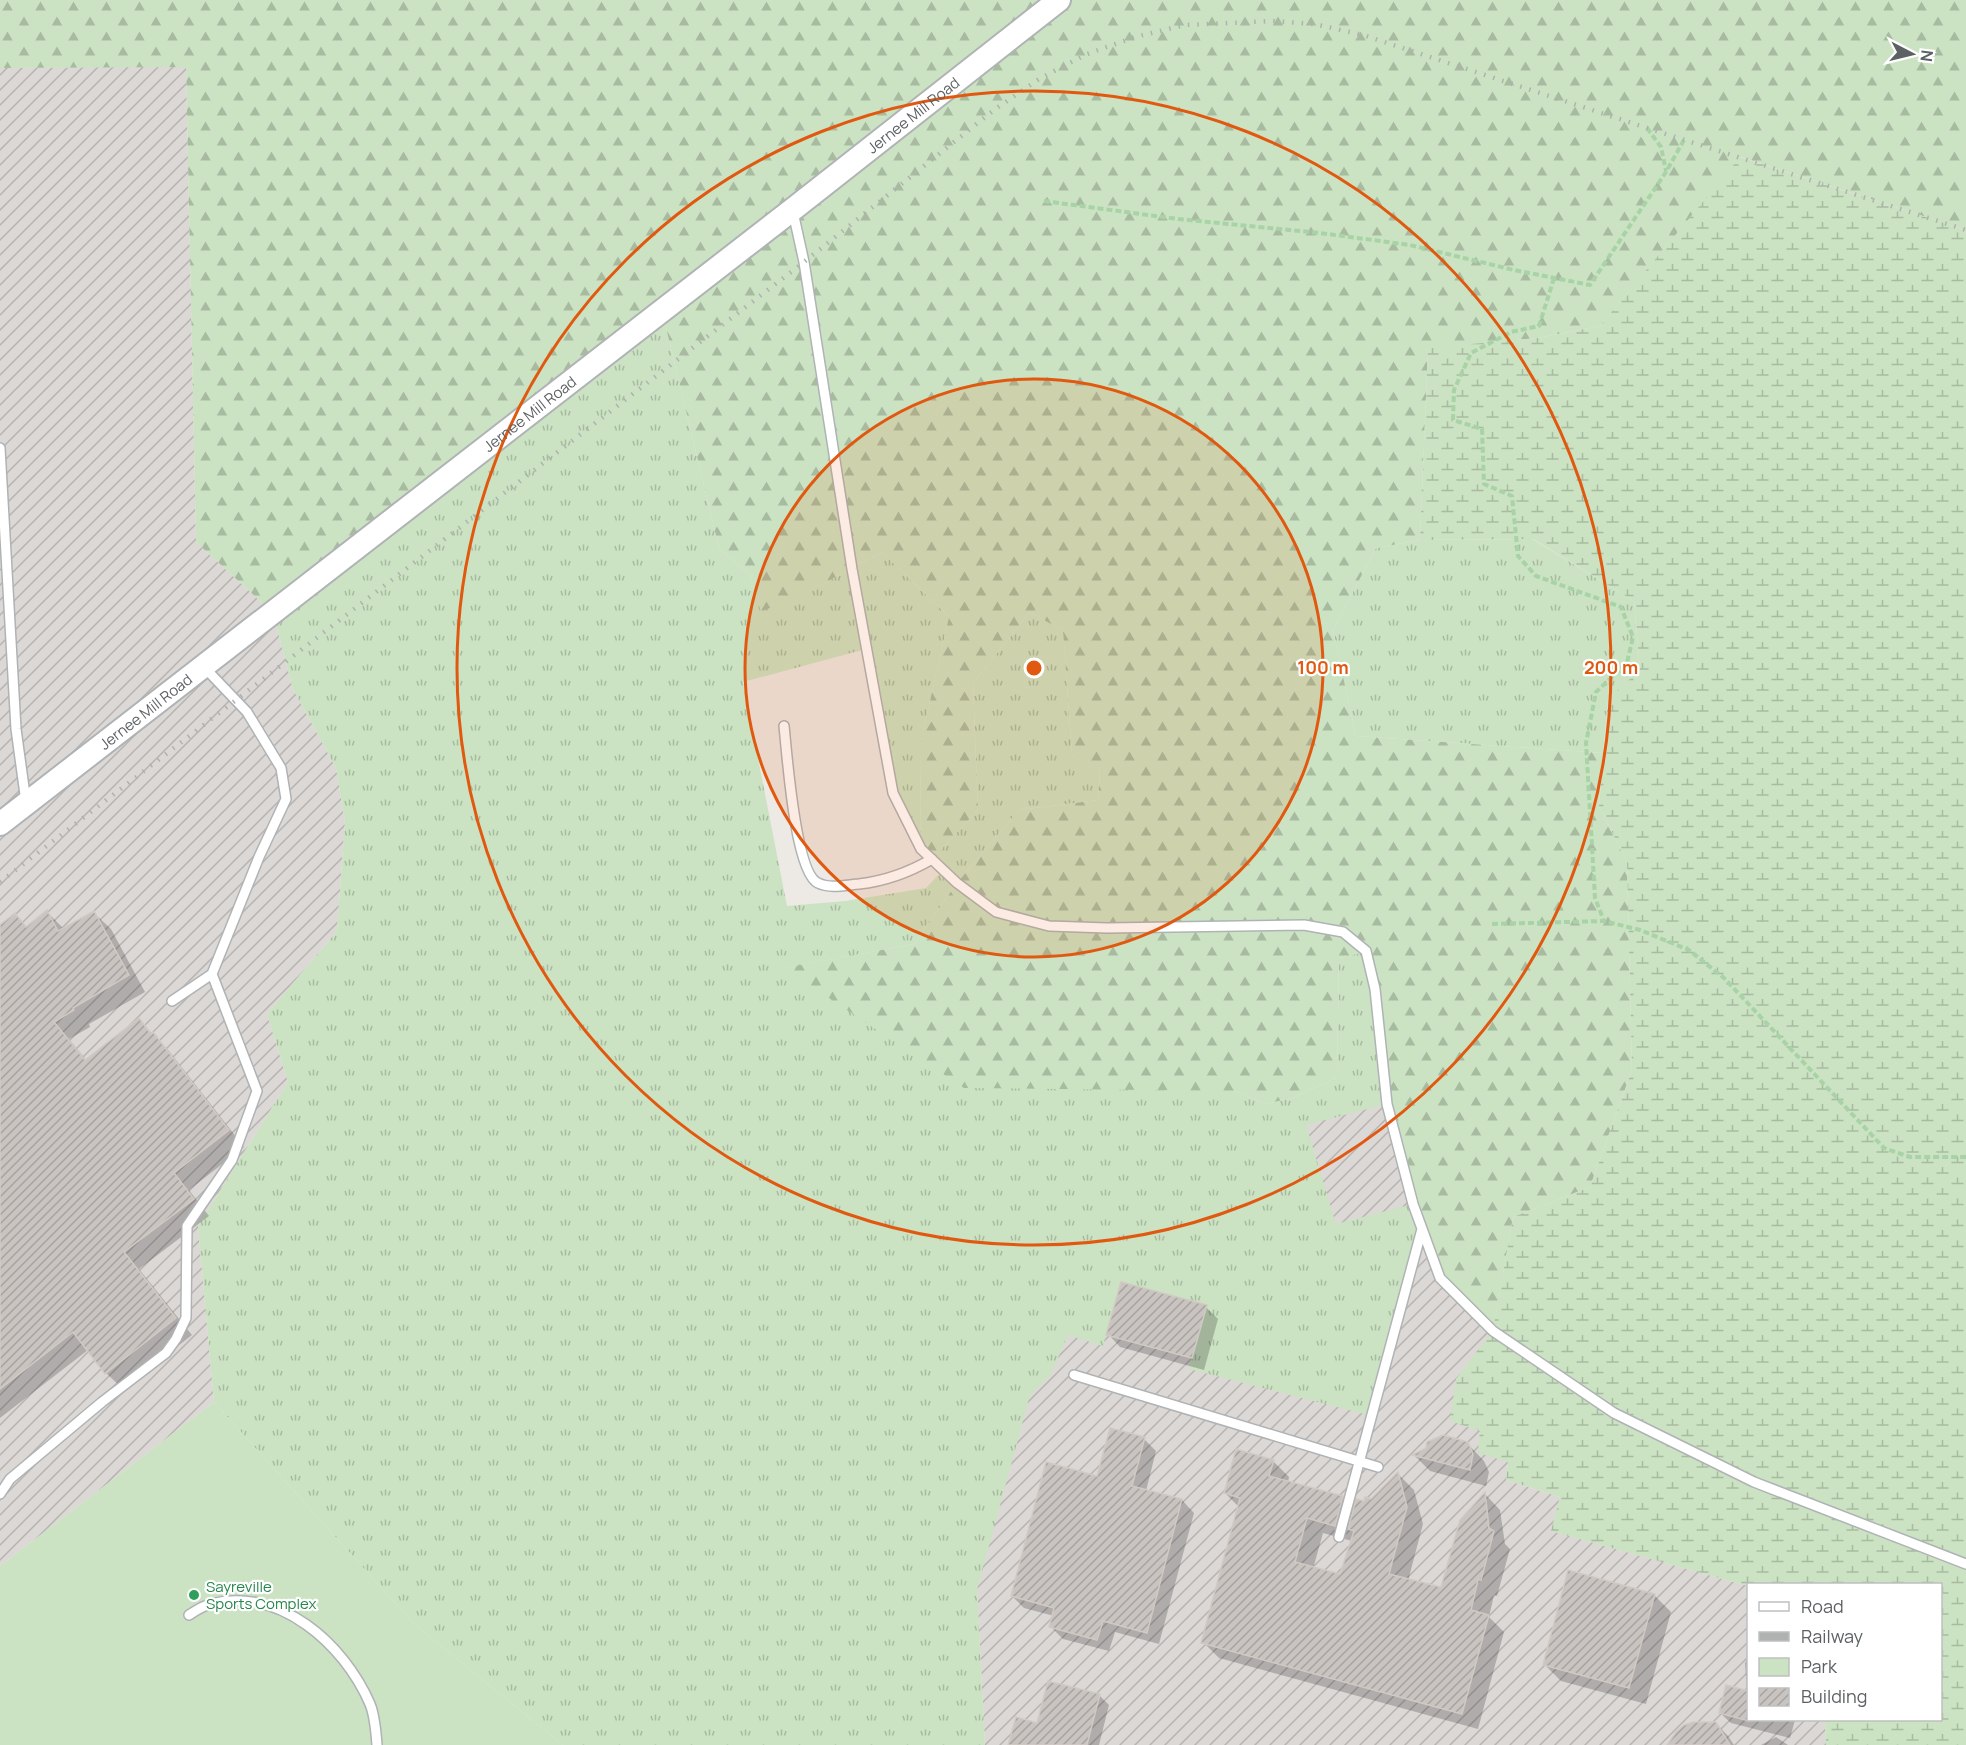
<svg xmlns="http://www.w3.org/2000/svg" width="1966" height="1745" font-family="Manrope,sans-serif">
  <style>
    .industrial { fill: url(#industrial-furrows) }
    .grass { fill: url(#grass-tufts) }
    .forest { fill: url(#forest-firs) }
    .wetland { fill: url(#wetland-marsh) }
    .park { fill: #cbe3c2 }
    .shadow { fill: #0003; fill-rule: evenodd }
    .building { fill: url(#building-hatch); stroke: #d1c9c3; stroke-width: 1.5 }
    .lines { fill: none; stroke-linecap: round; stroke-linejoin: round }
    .service-casing { stroke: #afb3b5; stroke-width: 12 }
    .tertiary-casing { stroke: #afb3b5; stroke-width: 26 }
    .path { stroke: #a7d3a7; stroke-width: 4; stroke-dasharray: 6 3; stroke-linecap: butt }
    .service { stroke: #fff; stroke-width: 9 }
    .tertiary { stroke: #fff; stroke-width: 22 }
    .rail { stroke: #b0b1b1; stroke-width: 4.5; stroke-dasharray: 1.5 8; stroke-linecap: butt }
    .ring { fill: none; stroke: #e15910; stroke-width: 3 }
    .leisure-dot { fill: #2e9e5b; stroke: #fff; stroke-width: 2 }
    .labels { text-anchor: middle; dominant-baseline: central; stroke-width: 4.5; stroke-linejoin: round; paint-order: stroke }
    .street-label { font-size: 15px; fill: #5c6163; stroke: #fff }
    .leisure-label { font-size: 15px; fill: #27864d; stroke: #fff; text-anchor: start }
    .centre { fill: #e15910; stroke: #fff; stroke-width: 3 }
    .ring-label { font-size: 18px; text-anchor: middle; font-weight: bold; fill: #e15910; stroke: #fff; stroke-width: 4.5; stroke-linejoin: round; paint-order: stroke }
  </style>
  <defs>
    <pattern id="industrial-furrows" width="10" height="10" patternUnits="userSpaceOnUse" patternTransform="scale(1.5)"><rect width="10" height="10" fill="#dcd8d6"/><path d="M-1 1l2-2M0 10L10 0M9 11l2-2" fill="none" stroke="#b6b3b1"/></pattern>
    <pattern id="grass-tufts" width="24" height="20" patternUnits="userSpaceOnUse" patternTransform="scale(1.5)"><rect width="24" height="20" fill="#cbe3c2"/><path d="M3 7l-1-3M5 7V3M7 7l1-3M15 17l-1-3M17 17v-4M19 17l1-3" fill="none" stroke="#a8bba1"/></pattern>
    <pattern id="forest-firs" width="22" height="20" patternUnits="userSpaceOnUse" patternTransform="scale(1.5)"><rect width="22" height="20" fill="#cbe3c2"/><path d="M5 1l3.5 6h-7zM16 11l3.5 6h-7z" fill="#a8bba1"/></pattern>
    <pattern id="wetland-marsh" width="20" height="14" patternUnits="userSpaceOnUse" patternTransform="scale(1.5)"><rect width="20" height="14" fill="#cbe3c2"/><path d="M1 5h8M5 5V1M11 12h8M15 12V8" fill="none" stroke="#a8bba1"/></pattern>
    <pattern id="building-hatch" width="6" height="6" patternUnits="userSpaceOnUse" patternTransform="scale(1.5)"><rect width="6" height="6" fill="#c9c4c0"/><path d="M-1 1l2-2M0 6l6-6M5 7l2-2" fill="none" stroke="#a6a3a0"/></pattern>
  </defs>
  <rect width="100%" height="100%" fill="#ede9e4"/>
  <path class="industrial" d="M186 66 196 542 273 613 293 689 336 768 345 822 337 931 267 1014 288 1082 198 1226 214 1402 0 1566V68Z
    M1382 1069 1493 1331 1480 1431 1508 1462 1506 1480 1560 1497 1552 1531 1748 1586V1720H1825L1826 1745H985L965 1364Z"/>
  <path class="grass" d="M662 311 719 548 750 575 761 611 830 580 882 552 949 617 920 745 921 849 893 793 866 649 743 682 787 906 845 901 926 888 943 870 932 859 978 810 973 683 1030 612 1063 631 1072 755 1100 768 1098 800 1019 810 957 883 914 944 785 968 1234 1091 1266 1104 1296 1097 1337 1077 1339 958 1366 951 1387 1104 1306 1125 1336 1224 1413 1204 1422 1229 1372 1416 1189 1369 1206 1305 1121 1282 1103 1346 1068 1335 1050 1376 1030 1395 977 1590 985 1745H563L413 1623 214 1402 198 1226 288 1082 267 1014 337 931 345 822 336 768 293 689 273 613Z
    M1532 539 1634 601 1640 671 1608 699 1603 753 1356 736 1333 630 1376 548 1420 540Z"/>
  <path class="forest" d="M0 0H1966V230L1741 157 1600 326 1537 338 1428 349 1420 540 1376 548 1333 630 1356 736 1603 753 1599 806 1627 862 1632 1070 1590 1187 1513 1217 1493 1331 1440 1278 1387 1104 1366 952 1339 958 1337 1077 1296 1097 1266 1104 1234 1091 964 1088 784 968 914 944 957 883 1019 810 1098 800 1100 769 1072 755 1063 631 1030 612 973 683 978 810 932 859 921 849 920 745 949 617 882 552 830 580 761 612 750 575 719 548 662 311 273 613 196 542 186 67 0 68Z"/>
  <path class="wetland" d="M1740 157 1966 230V1745H1826L1825 1720H1940V1584H1748V1586L1551 1531 1560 1497 1506 1480 1508 1462 1478 1453 1480 1431 1450 1421 1456 1379 1493 1330 1513 1217 1590 1187 1632 1070 1627 862 1599 806 1608 699 1640 670 1634 601 1533 539 1420 540 1428 348 1537 338 1600 326Z"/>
  <path class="park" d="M214 1402 413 1623 563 1745H0V1566Z"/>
  <path class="shadow" d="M47 912 64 929 94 913 111 929 145 992 89 1024 90 1027 69 1039 87 1061 139 1020 169 1051 244 1147 189 1190 209 1216 139 1269 192 1335 123 1389 106 1373 88 1350 0 1418V927L15 915 27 927Z
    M1206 1307 1218 1319 1204 1370 1120 1347 1108 1334Z
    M1144 1439 1156 1451 1146 1491 1182 1500 1194 1513 1159 1644 1115 1632 1109 1651 1063 1639 1051 1627 1054 1616 1024 1608 1012 1596 1098 1478Z
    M1467 1443 1484 1461 1489 1472 1486 1486 1430 1471 1415 1456 1427 1449Z
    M1273 1461 1289 1477 1288 1482 1342 1497 1355 1509 1372 1501 1398 1474 1414 1490 1423 1524 1408 1581 1442 1589 1485 1494 1500 1510 1505 1544 1510 1549 1497 1596 1494 1595 1489 1617 1504 1632 1478 1729 1219 1658 1203 1642 1239 1507 1225 1493ZM1323 1533 1352 1541 1341 1576 1313 1569Z
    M1654 1595 1671 1612 1646 1704 1561 1681 1544 1664Z
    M1748 1658V1720H1795L1790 1738 1731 1723 1720 1713 1747 1692 1745 1663Z
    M1100 1696 1109 1705 1099 1745H1010L1038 1725Z
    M1716 1723 1728 1736 1734 1745H1671Z
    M1776 1737 1788 1745H1761Z"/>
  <path class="building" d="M47 910 58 931 94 911 129 975 73 1008 74 1010 54 1022 85 1060 139 1018 151 1034 153 1032 229 1130 174 1173 194 1199 124 1252 176 1318 105 1374 73 1332 0 1389V925L15 913 26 927Z
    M1121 1282 1207 1305 1192 1358 1106 1335Z
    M1110 1428 1145 1437 1132 1486 1182 1499 1147 1633 1103 1621 1097 1640 1049 1627 1054 1608 1011 1596 1046 1462 1097 1476Z
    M1443 1435 1468 1442 1473 1454 1470 1470 1412 1455 1426 1448 1427 1442Z
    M1236 1449 1274 1460 1269 1476 1343 1496 1335 1526 1307 1518 1295 1562 1340 1574 1354 1531 1348 1529 1356 1499 1364 1501 1365 1497 1371 1499 1398 1472 1407 1507 1389 1574 1441 1587 1460 1520 1485 1492 1489 1528 1494 1531 1481 1580H1478L1471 1610 1489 1615 1462 1714 1201 1643 1240 1498 1224 1493Z
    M1568 1570 1655 1594 1629 1688 1543 1665Z
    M1048 1681 1100 1694 1087 1745H1008L1016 1717 1037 1723Z
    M1726 1685 1749 1691V1721L1719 1713Z
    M1694 1722H1716L1730 1745H1667L1676 1732 1684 1725Z"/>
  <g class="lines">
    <defs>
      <path id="service" d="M793 212 804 262 852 569 893 793 921 849 957 883 996 912 1049 926 1107 928 1304 925 1343 932 1366 951 1375 989 1387 1104 1413 1204 1440 1278 1493 1331 1614 1413 1754 1482 1966 1564
        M0 448 16 729 26 802
        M784 726C787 753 795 873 818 883 830 889 846 885 859 884 886 881 908 873 932 859
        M172 1001 212 974
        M1074 1375 1378 1467
        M0 1494 10 1479 102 1402 166 1353 176 1339 186 1318 187 1226 232 1160 257 1091 212 974 259 857 286 799 281 768 247 712 204 667
        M1339 1537 1422 1229
        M189 1615C195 1611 203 1606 210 1604 280 1586 344 1644 370 1704 375 1716 376 1732 377 1745"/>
      <g id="tertiary">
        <path id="s1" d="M0 824 792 210 1059 0"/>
      </g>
    </defs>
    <use href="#service" class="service-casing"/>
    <use href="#tertiary" class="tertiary-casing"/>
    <path class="path" d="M1647 128 1661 147 1666 171
      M1044 201 1178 219 1320 233 1410 245 1514 270 1590 285 1666 172 1684 140
      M1554 278 1539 326 1511 332 1471 353 1454 390 1453 420 1482 429 1484 484 1512 496 1518 556 1536 576 1621 607 1633 637 1627 663 1596 692 1586 743 1595 898 1604 921
      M1492 924 1604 921 1640 930 1689 950 1724 978 1884 1148 1910 1157H1966"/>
    <use href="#service" class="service"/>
    <use href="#tertiary" class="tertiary"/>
    <path class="rail" d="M0 882 804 262 994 110 1039 79 1087 54 1135 37 1185 25 1273 21 1314 24 1363 35 1647 128 1966 230"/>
  </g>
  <circle cx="1034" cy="668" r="289" fill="#e15910" fill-opacity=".12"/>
  <g class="ring">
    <circle cx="1034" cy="668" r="289"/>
    <circle cx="1034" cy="668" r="577"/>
  </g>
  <circle class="leisure-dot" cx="194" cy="1595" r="6"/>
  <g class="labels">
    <g class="street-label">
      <text stroke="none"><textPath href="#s1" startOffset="1156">Jernee Mill Road</textPath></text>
      <text stroke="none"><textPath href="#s1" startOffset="670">Jernee Mill Road</textPath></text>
      <text stroke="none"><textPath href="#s1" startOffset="184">Jernee Mill Road</textPath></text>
    </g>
    <g class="leisure-label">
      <text x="206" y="1586">Sayreville<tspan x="206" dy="17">Sports Complex</tspan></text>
    </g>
  </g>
  <circle cx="1034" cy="668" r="9" class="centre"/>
  <g class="ring-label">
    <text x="1323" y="674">100 m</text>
    <text x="1611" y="674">200 m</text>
  </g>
  <rect x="1747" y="1583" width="195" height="138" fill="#ffffff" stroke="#bec0c1" stroke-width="1.5"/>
  <rect x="1759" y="1602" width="30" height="9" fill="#ffffff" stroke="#bec0c1" stroke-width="1.5"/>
  <text x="1801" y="1613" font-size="18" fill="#5c6163">Road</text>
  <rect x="1759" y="1632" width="30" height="9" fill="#b0b1b1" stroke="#bec0c1" stroke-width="1.5"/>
  <text x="1801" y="1643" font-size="18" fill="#5c6163">Railway</text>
  <rect x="1759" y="1658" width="30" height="18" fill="#cbe3c2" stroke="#bec0c1" stroke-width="1.5"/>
  <text x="1801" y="1673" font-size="18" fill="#5c6163">Park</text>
  <rect x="1759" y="1688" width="30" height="18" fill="url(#building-hatch)" stroke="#bec0c1" stroke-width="1.5"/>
  <text x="1801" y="1703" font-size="18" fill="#5c6163">Building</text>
  <g transform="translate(1912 54) rotate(97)" stroke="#ffffff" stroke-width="4.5" paint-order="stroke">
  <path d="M0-4.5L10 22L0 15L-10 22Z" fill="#5c6163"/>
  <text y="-9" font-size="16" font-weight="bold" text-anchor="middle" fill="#5c6163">N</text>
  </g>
</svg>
